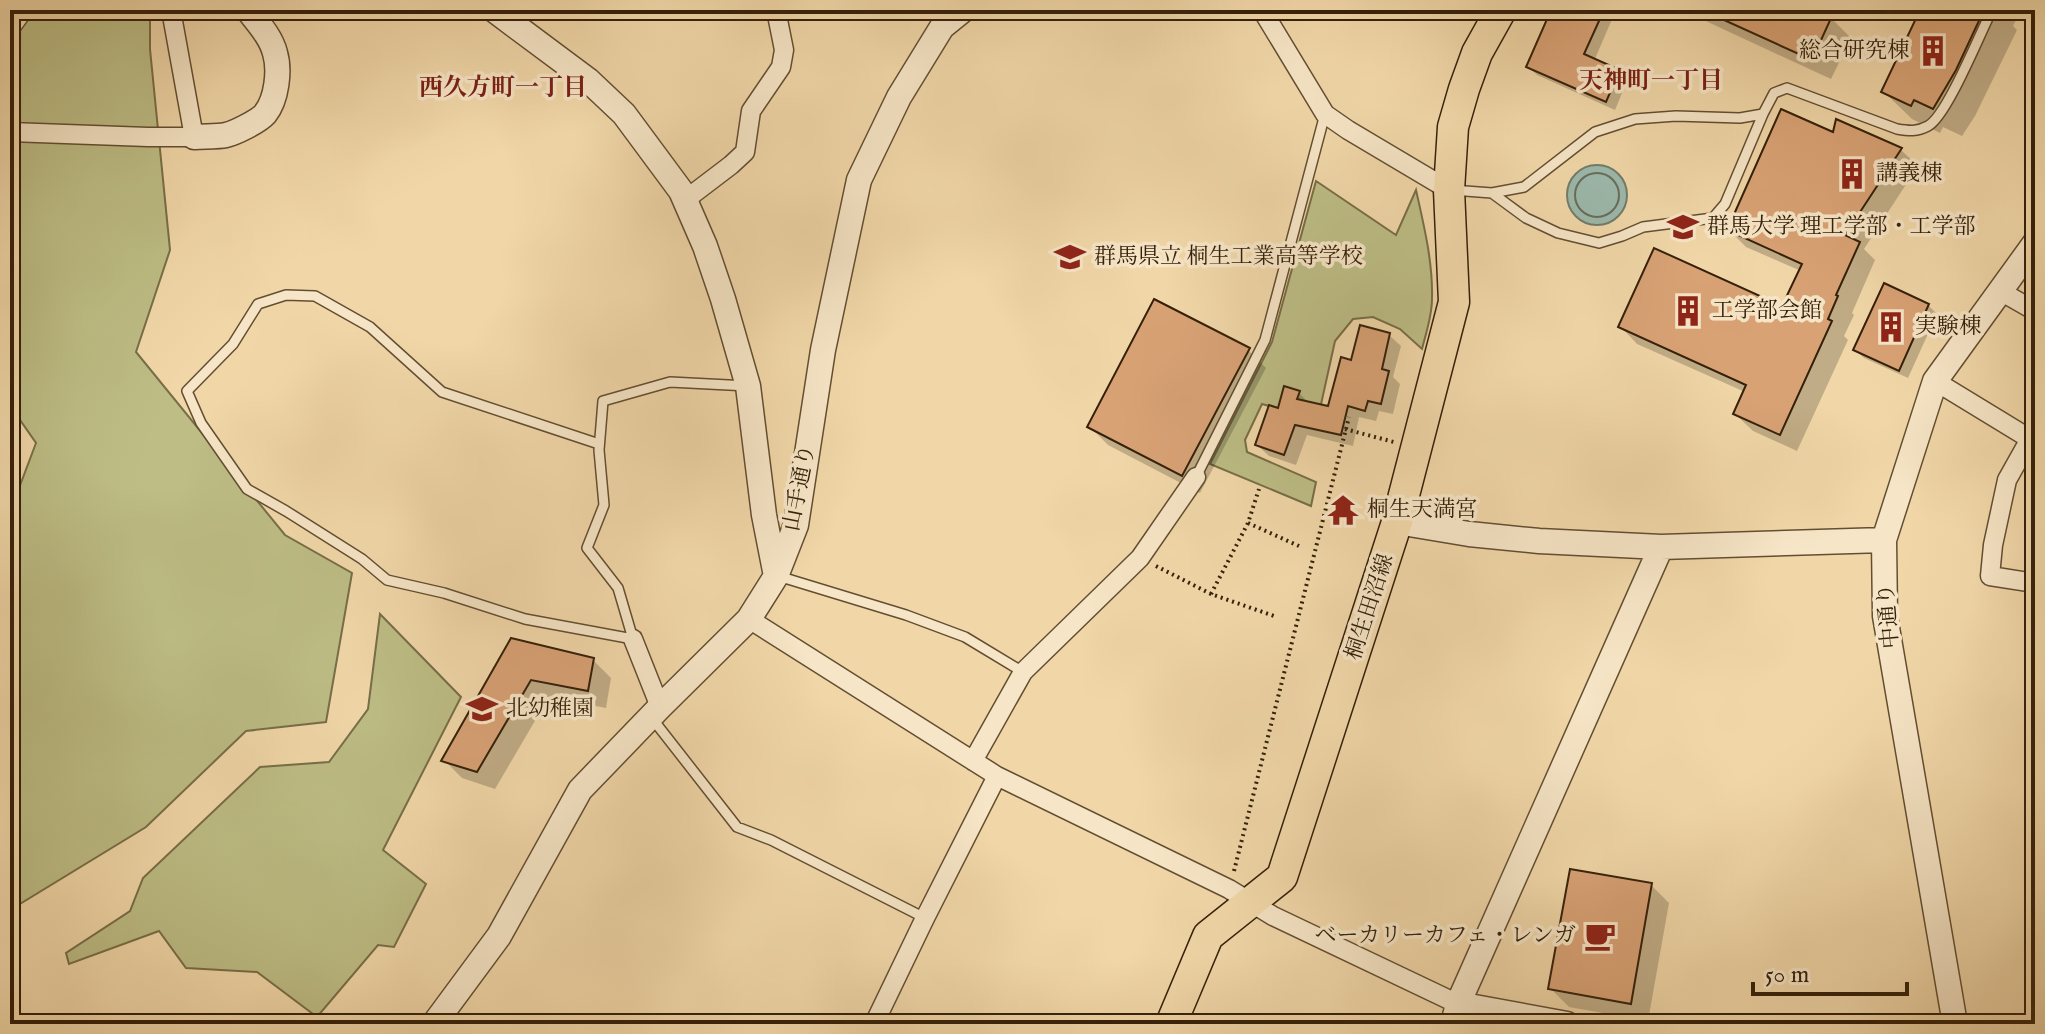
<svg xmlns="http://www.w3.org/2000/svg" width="2045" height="1034" font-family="'IM FELL English','Noto Serif JP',serif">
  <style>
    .green { fill: #bdbd85; stroke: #786e48; stroke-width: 2 }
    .water { fill: #9bb9ac; stroke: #727c6b; stroke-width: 2 }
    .shadow { fill: #0003 }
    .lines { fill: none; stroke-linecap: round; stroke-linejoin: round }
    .shore { stroke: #686c5b; stroke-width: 2 }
    .building { fill: #d8a275; stroke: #34200a; stroke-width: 2 }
    .service-casing { stroke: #634e32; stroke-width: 12 }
    .minor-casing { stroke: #634e32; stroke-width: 21 }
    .tertiary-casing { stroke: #634e32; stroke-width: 27 }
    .primary-casing { stroke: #34200a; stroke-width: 33 }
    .path { stroke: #34200a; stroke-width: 4; stroke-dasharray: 2 4; stroke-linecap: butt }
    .service { stroke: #f6e5c6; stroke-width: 9 }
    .minor { stroke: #f6e5c6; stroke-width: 18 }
    .tertiary { stroke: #f6e5c6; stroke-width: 24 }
    .primary { stroke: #f1d7a8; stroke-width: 30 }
    .labels { text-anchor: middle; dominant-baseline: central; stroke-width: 7; stroke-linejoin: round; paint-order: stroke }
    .poi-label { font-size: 22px; fill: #34200a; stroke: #f6e5c6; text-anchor: start }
    .street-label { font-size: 22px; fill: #34200a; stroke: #f6e5c6 }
    .neighbourhood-label { font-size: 24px; font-weight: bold; fill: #7a1f14; stroke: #f6e5c6 }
  </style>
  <rect width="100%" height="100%" fill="#f1d7a8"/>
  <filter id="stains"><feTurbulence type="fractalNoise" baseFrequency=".0025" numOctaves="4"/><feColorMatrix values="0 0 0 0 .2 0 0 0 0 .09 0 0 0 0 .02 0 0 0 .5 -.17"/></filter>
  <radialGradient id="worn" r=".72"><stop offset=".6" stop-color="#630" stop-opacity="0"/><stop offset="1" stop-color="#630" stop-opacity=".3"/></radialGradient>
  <path class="green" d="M10 10H150V49L170 250 136 352 285 535 352 573 326 722 246 731 146 827 10 910V544L14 534 10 512 36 443 20 420 13 419 10 413Z
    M1316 181 1396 235 1416 190C1424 226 1433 262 1432 299 1432 316 1426 333 1422 349L1400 329 1373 317 1353 319 1335 341 1318 418 1307 417 1262 404 1245 440 1247 452 1316 482 1311 506 1210 464 1272 342Z
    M380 614 461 697 383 850 426 884 394 947 378 945 317 1017 257 972 186 968 159 931 69 964 66 953 130 911 143 878 260 767 329 762 368 709Z"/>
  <path class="water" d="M1567 195a30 30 0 1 1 60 0a30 30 0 1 1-60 0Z"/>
  <path class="shadow" d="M1553 10H1616L1594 61 1619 72 1627 81 1615 110 1537 75 1528 67Z
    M1682 10H1813L1831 18 1851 38 1831 79Z
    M1922 10H2021L2013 26 2017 30 1975 116 1962 136 1943 127 1940 133 1912 119 1883 91Z
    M1834 134 1901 150 1918 166 1864 249 1875 260 1852 313 1854 315 1844 336 1848 340 1797 451 1753 431 1735 414 1745 392 1637 344 1620 326 1783 309 1801 271 1746 247 1729 230Z
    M1928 305 1937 314 1908 378 1864 358 1855 350Z
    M1389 335 1401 346 1393 377 1400 384 1393 414 1379 411 1376 421 1359 417 1353 446 1307 435 1296 465 1269 456 1257 445 1279 410 1299 393 1310 404 1330 409 1353 362Z
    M1248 350 1266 368 1200 493 1108 445 1090 427Z
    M512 640 593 660 611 678 606 708 549 697 495 789 462 778 444 760Z
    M1651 885 1669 903 1648 1021 1569 1007 1551 989Z"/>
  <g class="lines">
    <path class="shore" d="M1575 195a22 22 0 1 1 44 0a22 22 0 1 1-44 0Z"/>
  </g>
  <path class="building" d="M1551 10H1604L1584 54 1620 70 1606 102 1526 67Z
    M1702 10H1818L1832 16 1812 60Z
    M1920 10H1984L1956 70 1933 109 1914 100 1911 106 1881 92Z
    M1781 109 1833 132 1836 119 1902 148 1845 235 1860 242 1836 295 1838 296 1828 319 1832 321 1780 435 1733 414 1746 385 1618 327 1654 248 1782 306 1802 264 1727 230Z
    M1884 283 1929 304 1899 371 1853 350Z
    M1154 299 1250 348 1182 476 1087 427Z
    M1360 325 1390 333 1382 369 1389 371 1381 404 1368 401 1365 411 1348 406 1341 435 1295 425 1284 455 1255 445 1269 405 1278 408 1284 386 1300 391 1297 399 1328 406 1341 357 1351 360Z
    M511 638 594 658 588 691 531 680 477 772 441 761Z
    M1570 869 1652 883 1631 1004 1548 989Z"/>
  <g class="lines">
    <defs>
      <path id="service" d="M10 36 29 10
        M1452 190 1492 193 1524 187 1595 132 1635 119 1676 116 1740 118 1763 114 1774 93 1787 88 1897 129C1909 131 1917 132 1928 126 1947 116 1980 33 1992 10
        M1492 193 1526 218 1558 233 1599 243 1622 236 1643 227 1713 218 1725 204 1763 114
        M599 444 442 392 370 327 315 296 286 295 258 304 233 344 187 391 201 423 247 489 286 511 362 559 387 580 444 593 525 619 633 639 618 588 587 548 604 505 599 450 603 401 670 382 748 386
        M1196 477 1265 340 1325 114
        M778 576 906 615 965 637 1023 672
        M651 717 737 827 771 840 925 918"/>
      <path id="minor" d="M1262 10 1325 114 1348 130 1449 190
        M10 132 148 137H194L171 10
        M685 200 731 165 745 152 751 111 781 67 784 50 776 10
        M2000 291 2035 311
        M1935 381 2035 442
        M2030 439 2007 480 1993 545 1990 576 2035 583
        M749 619 997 776 1229 889 1273 916 1458 1004
        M633 639 660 707
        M973 761 1023 672 1140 558 1196 477
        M874 1024 925 918 997 776"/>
      <path id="tertiary" d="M494 10 588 80 624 114 681 191 705 246 723 299 748 386 764 515 776 576
        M194 137C204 136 216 137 226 135 235 133 259 121 265 114 277 99 280 70 275 53 271 37 258 23 248 10
        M1397 522 1469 534 1539 541 1661 547 1884 540
        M1458 1004 1567 1024
        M434 1024 499 936 580 790 660 707 749 619 776 576 796 525 823 350 859 180 899 97 942 27 963 10
        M1453 1024 1458 1004 1661 547
        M1955 1024 1885 616 1884 540 1935 381 2035 243"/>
      <path id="primary" d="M1171 1024 1208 936 1282 877 1397 522 1454 302 1449 190 1453 127 1464 89 1477 53 1501 10"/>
    </defs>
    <use href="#service" class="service-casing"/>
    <use href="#minor" class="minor-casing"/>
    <use href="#tertiary" class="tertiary-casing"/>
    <use href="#primary" class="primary-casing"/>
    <path class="path" d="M1345 429 1394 442
      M1248 523 1299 546
      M1156 566 1211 594 1274 616
      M1211 594 1248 523 1259 489
      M1234 871 1349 417"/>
    <use href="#service" class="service"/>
    <use href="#minor" class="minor"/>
    <use href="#tertiary" class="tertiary"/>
    <use href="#primary" class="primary"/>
  </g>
  <defs>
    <symbol id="building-bare" viewBox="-9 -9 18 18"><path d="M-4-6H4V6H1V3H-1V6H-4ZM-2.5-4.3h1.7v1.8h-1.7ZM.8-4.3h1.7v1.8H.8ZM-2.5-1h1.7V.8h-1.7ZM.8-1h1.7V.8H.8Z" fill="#8f2418" stroke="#f6e5c6" stroke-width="2.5" paint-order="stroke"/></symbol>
    <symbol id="university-bare" viewBox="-9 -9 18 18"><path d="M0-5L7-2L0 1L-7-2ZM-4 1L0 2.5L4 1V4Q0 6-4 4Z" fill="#8f2418" stroke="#f6e5c6" stroke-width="2.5" paint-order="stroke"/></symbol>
    <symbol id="school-bare" viewBox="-9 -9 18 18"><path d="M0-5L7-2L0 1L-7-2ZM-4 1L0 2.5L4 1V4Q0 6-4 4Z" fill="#8f2418" stroke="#f6e5c6" stroke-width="2.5" paint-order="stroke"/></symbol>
    <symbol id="temple-bare" viewBox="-9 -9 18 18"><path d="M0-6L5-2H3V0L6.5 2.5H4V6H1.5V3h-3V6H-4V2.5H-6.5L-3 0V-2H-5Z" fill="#8f2418" stroke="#f6e5c6" stroke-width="2.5" paint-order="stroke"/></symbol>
    <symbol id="cafe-bare" viewBox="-9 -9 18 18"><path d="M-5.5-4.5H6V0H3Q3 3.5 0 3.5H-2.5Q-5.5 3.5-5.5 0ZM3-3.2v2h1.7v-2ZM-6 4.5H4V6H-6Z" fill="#8f2418" stroke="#f6e5c6" stroke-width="2.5" paint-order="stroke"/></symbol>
  </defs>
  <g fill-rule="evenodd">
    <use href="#building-bare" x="1911" y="29" width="44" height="44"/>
    <use href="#building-bare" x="1830" y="152" width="44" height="44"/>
    <use href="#university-bare" x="1661" y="205" width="44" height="44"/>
    <use href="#school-bare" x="1048" y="235" width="44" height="44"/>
    <use href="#building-bare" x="1666" y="289" width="44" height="44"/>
    <use href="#building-bare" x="1869" y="305" width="44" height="44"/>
    <use href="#temple-bare" x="1321" y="488" width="44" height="44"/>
    <use href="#school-bare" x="460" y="687" width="44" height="44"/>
    <use href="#cafe-bare" x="1578" y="914" width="44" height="44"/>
  </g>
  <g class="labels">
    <g class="poi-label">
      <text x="1909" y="51" text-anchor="end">総合研究棟</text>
      <text x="1876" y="174">講義棟</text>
      <text x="1707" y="227">群馬大学 理工学部・工学部</text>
      <text x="1094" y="257">群馬県立 桐生工業高等学校</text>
      <text x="1712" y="311">工学部会館</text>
      <text x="1915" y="327">実験棟</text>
      <text x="1367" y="510">桐生天満宮</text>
      <text x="506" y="709">北幼稚園</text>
      <text x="1576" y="936" text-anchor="end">ベーカリーカフェ・レンガ</text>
    </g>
    <g class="street-label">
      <text transform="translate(800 488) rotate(-79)">山手通り</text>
      <text transform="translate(1370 607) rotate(-72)">桐生田沼線</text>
      <text transform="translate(1889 616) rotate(-95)">中通り</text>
    </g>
    <g class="neighbourhood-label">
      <text x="1651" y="81">天神町一丁目</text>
      <text x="503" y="88">西久方町一丁目</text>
    </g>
  </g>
  <rect width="2045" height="1034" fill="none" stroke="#f1d7a8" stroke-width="40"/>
  <rect x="12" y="12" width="2021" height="1010" fill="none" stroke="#34200a" stroke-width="4"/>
  <rect x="20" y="20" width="2005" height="994" fill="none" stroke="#34200a" stroke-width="2"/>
  <path d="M1753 982v12h154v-12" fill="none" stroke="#34200a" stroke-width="4"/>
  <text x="1765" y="982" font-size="24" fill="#34200a" stroke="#f6e5c6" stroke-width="6" paint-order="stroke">50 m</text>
  <rect width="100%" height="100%" filter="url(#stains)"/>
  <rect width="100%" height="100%" fill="url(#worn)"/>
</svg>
